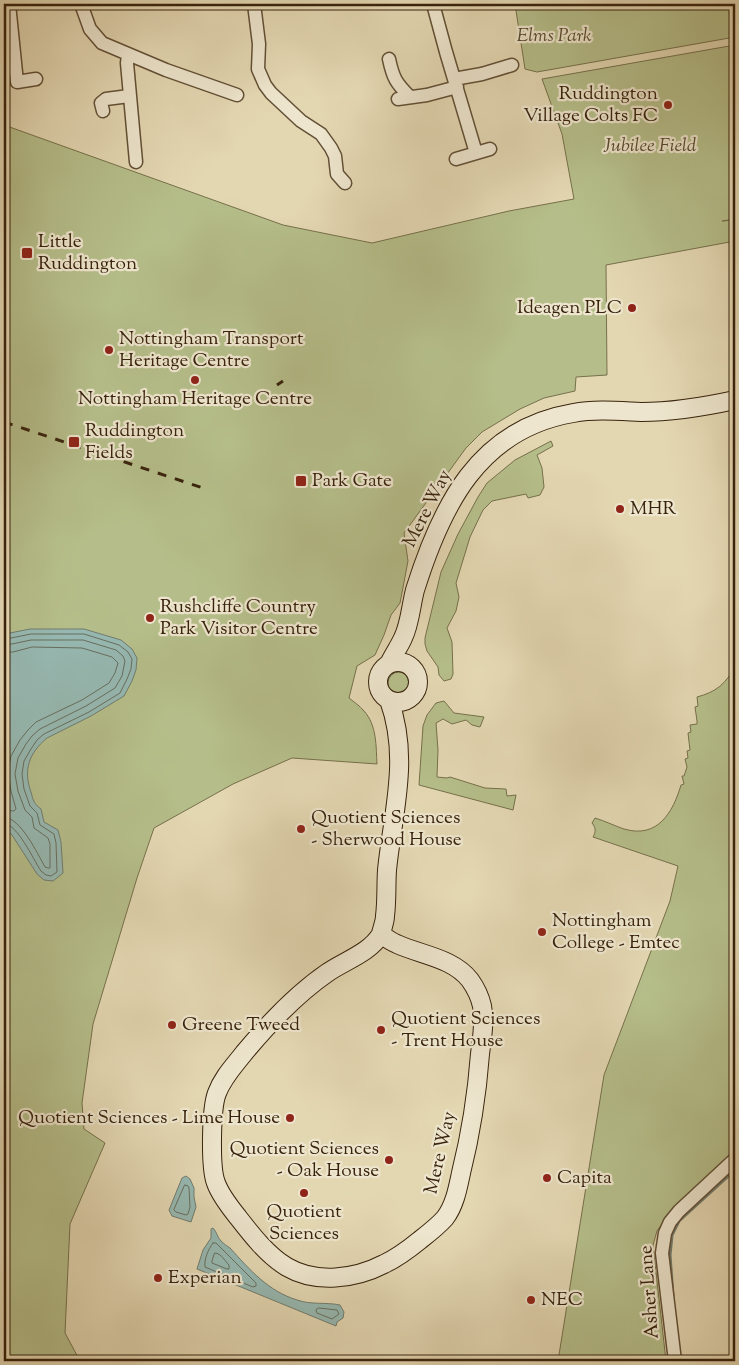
<svg xmlns="http://www.w3.org/2000/svg" width="739" height="1365" font-family="'Sorts Mill Goudy',serif">
  <style>
    .green { fill: #b5be8a; stroke: #76704b }
    .water { fill: #96b8b1; stroke: #707c6f }
    .lines { fill: none; stroke-linecap: round; stroke-linejoin: round }
    .shore { stroke: #676e5e; stroke-width: 1 }
    .stream { stroke: #707c6f; stroke-width: 3 }
    .street-casing { stroke: #635036; stroke-width: 15 }
    .secondary-casing { stroke: #38230c; stroke-width: 20 }
    .street { stroke: #ede5cd; stroke-width: 12 }
    .secondary { stroke: #ede5cd; stroke-width: 18 }
    .rail { stroke: #38230c; stroke-width: 3; stroke-dasharray: 9 9; stroke-linecap: butt }
    .poi-dot { fill: #8f2418; stroke: #ede5cd; stroke-width: 2 }
    .labels { text-anchor: middle; dominant-baseline: central; stroke-width: 4.5; stroke-linejoin: round; paint-order: stroke }
    .park-label { font-size: 19px; font-style: italic; fill: #574a2c; stroke: #ede5cd }
    .poi-label { font-size: 19px; fill: #38230c; stroke: #ede5cd; text-anchor: start }
    .street-label { font-size: 19px; fill: #38230c; stroke: #ede5cd }
  </style>
  <rect width="100%" height="100%" fill="#e3d7b2"/>
  <filter id="stains"><feTurbulence type="fractalNoise" baseFrequency=".004" numOctaves="4"/><feColorMatrix values="0 0 0 0 .2 0 0 0 0 .09 0 0 0 0 .02 0 0 0 .5 -.17"/></filter>
  <radialGradient id="worn" r=".72"><stop offset=".6" stop-color="#630" stop-opacity="0"/><stop offset="1" stop-color="#630" stop-opacity=".3"/></radialGradient>
  <path class="green" d="M515 4H735V37L537 72 525 69Z
    M735 45V219L722 221 735 220V241L606 265 607 375 576 377 575 391 544 398 520 409 482 432 466 448 404 533 408 561 400 603 391 615 384 635 375 655 357 666 349 698C354 702 360 706 364 711 377 725 376 747 377 764L292 758 233 784 154 828 137 878 93 1024 82 1103 84 1129 105 1143 70 1224 65 1333 80 1361H4V125L283 225 372 243 509 211 574 199 562 134 542 79Z
    M551 441 553 446 537 455 542 468 544 487 540 495 528 498 526 494 492 501 483 510 470 537 456 583 459 597 456 611 447 628 452 642 453 674 451 679 444 681 439 675 438 667 427 651 425 644V638L441 572 458 534 478 497 487 483 515 460Z
    M735 666V1151L672 1209 657 1231 653 1245 666 1361H558L604 1075 670 901 678 866 593 837C596 832 596 828 592 823L595 818C605 821 615 826 624 829 658 839 673 812 681 785L684 784 682 776H684L687 767 685 759 688 758 687 751 690 750 688 733 691 732 690 725 697 724V721L695 707 698 706 697 697C716 692 726 684 735 666Z
    M388 683a11 11 0 1 1 22 0a11 11 0 1 1-22 0Z
    M444 701 454 713 484 717 480 727 472 725 466 720 452 724 443 719 436 723 438 750 437 777 447 778 450 777 485 788 506 789 507 796 516 795 513 810 419 785 423 726 427 715 436 703Z"/>
  <path class="water" d="M30 629H84L121 640 132 649 137 658 136 670 132 681 124 696 91 716 47 738C29 753 23 770 31 792 33 800 34 804 41 809L44 822 58 830 61 842 63 873 53 881 44 880 37 874 12 835 4 827V633H10Z
    M186 1176 190 1179 194 1188V1197L196 1207 191 1222 172 1216 169 1210 182 1178Z
    M213 1228C217 1232 217 1237 221 1241 224 1244 227 1246 230 1248 250 1270 268 1291 297 1300 311 1305 326 1302 340 1305L344 1312 343 1318 337 1322 336 1326 197 1269 203 1250 211 1238V1229Z"/>
  <g class="lines">
    <path class="shore" d="M4 638H11L31 634H84L119 645 128 652 132 659 131 669 127 679 120 693 89 712 44 734 37 740 31 749 24 761 22 774 24 789 30 806 37 813 40 825 54 834 56 843 57 872 51 876 46 875 41 871C33 859 18 825 4 823
      M4 644H12L31 640H83L116 650 123 656 125 661 122 676 115 688 86 706 40 729 32 736 26 744 18 758 15 774 18 791 25 810 32 817 34 828 48 838 50 844V868H48L45 867C37 853 21 818 4 817
      M4 652H13L32 647 82 648 112 657 118 663 115 673 109 683 82 700 36 722 28 730 20 740 11 756 8 772 11 791 16 809 14 811 4 810
      M185 1185 188 1186 189 1188 190 1207 188 1214 186 1215 176 1212 174 1210Z
      M213 1243H216L256 1283V1286L253 1287 205 1267C204 1259 208 1250 213 1243Z
      M215 1253C221 1253 225 1261 229 1265V1269H227L212 1263V1261Z
      M319 1308 337 1310 339 1314 332 1319 317 1313 316 1310Z"/>
    <path class="stream" d="M673 1296 670 1255 672 1235 679 1221 735 1170"/>
    <defs>
      <path id="street" d="M9 4 17 82 36 79
        M81 4 90 29 102 43 166 70 237 95
        M254 4 259 44 258 69 265 85 271 93 301 121 321 134 331 148 335 156 337 174 345 183
        M433 4 446 52 476 153
        M128 55 127 63 136 162
        M389 59C393 78 396 83 410 97
        M454 79 482 74 512 65
        M398 99 427 95 457 87
        M103 111 101 103 106 99 129 96
        M456 159 490 149
        M675 1361 662 1253 665 1233 670 1222 679 1211 735 1159"/>
      <path id="secondary" d="M378 682a20 20 0 1 1 40 0a20 20 0 1 1-40 0Z
        M389 664C393 655 399 647 403 638 410 624 411 605 415 590 441 507 478 429 573 413 596 409 618 411 641 412 674 412 703 407 735 400
        M381 934C386 938 392 942 397 944 421 955 453 958 470 980 475 987 480 997 482 1006 485 1022 482 1038 480 1054 477 1094 471 1133 461 1173 458 1187 455 1205 445 1218 438 1226 429 1233 420 1240 409 1249 397 1258 384 1264 355 1279 316 1284 287 1267 267 1255 251 1234 237 1216 229 1206 220 1194 216 1183 210 1168 211 1108 217 1093 223 1077 234 1066 244 1053 269 1023 295 995 327 973 344 961 370 953 381 934Z
        M381 934C382 928 385 922 385 916 387 900 386 885 387 870 393 811 410 758 389 700"/>
    </defs>
    <use href="#street" class="street-casing"/>
    <use href="#secondary" class="secondary-casing"/>
    <use href="#street" class="street"/>
    <use href="#secondary" class="secondary"/>
    <path class="rail" d="M277 385 283 381
      M4 422 209 490"/>
  </g>
  <g class="poi-dot">
    <circle cx="668" cy="105" r="5"/>
    <rect x="21" y="247" width="12" height="12" rx="2.5"/>
    <circle cx="632" cy="308" r="5"/>
    <circle cx="109" cy="350" r="5"/>
    <circle cx="195" cy="380" r="5"/>
    <rect x="68" y="436" width="12" height="12" rx="2.5"/>
    <rect x="295" y="475" width="12" height="12" rx="2.5"/>
    <circle cx="620" cy="509" r="5"/>
    <circle cx="150" cy="618" r="5"/>
    <circle cx="301" cy="829" r="5"/>
    <circle cx="542" cy="932" r="5"/>
    <circle cx="172" cy="1025" r="5"/>
    <circle cx="381" cy="1030" r="5"/>
    <circle cx="290" cy="1118" r="5"/>
    <circle cx="389" cy="1160" r="5"/>
    <circle cx="547" cy="1178" r="5"/>
    <circle cx="304" cy="1193" r="5"/>
    <circle cx="158" cy="1278" r="5"/>
    <circle cx="531" cy="1300" r="5"/>
  </g>
  <g class="labels">
    <g class="park-label">
      <text x="554" y="36">Elms Park</text>
      <text x="650" y="146">Jubilee Field</text>
    </g>
    <g class="poi-label">
      <text x="658" y="94" text-anchor="end">Ruddington<tspan x="658" dy="22">Village Colts FC</tspan></text>
      <text x="38" y="242">Little<tspan x="38" dy="22">Ruddington</tspan></text>
      <text x="622" y="308" text-anchor="end">Ideagen PLC</text>
      <text x="119" y="339">Nottingham Transport<tspan x="119" dy="22">Heritage Centre</tspan></text>
      <text x="195" y="399" text-anchor="middle">Nottingham Heritage Centre</text>
      <text x="85" y="431">Ruddington<tspan x="85" dy="22">Fields</tspan></text>
      <text x="312" y="481">Park Gate</text>
      <text x="630" y="509">MHR</text>
      <text x="160" y="607">Rushcliffe Country<tspan x="160" dy="22">Park Visitor Centre</tspan></text>
      <text x="311" y="818">Quotient Sciences<tspan x="311" dy="22">- Sherwood House</tspan></text>
      <text x="552" y="921">Nottingham<tspan x="552" dy="22">College - Emtec</tspan></text>
      <text x="391" y="1019">Quotient Sciences<tspan x="391" dy="22">- Trent House</tspan></text>
      <text x="182" y="1025">Greene Tweed</text>
      <text x="280" y="1118" text-anchor="end">Quotient Sciences - Lime House</text>
      <text x="379" y="1149" text-anchor="end">Quotient Sciences<tspan x="379" dy="22">- Oak House</tspan></text>
      <text x="557" y="1178">Capita</text>
      <text x="304" y="1212" text-anchor="middle">Quotient<tspan x="304" dy="22">Sciences</tspan></text>
      <text x="168" y="1278">Experian</text>
      <text x="541" y="1300">NEC</text>
    </g>
    <g class="street-label">
      <text transform="translate(428 509) rotate(-63)">Mere Way</text>
      <text transform="translate(441 1153) rotate(-77)">Mere Way</text>
      <text transform="translate(650 1292) rotate(-94)">Asher Lane</text>
    </g>
  </g>
  <rect width="739" height="1365" fill="none" stroke="#e3d7b2" stroke-width="20"/>
  <rect x="5" y="5" width="729" height="1355" fill="none" stroke="#38230c" stroke-width="2.5"/>
  <rect x="10" y="10" width="719" height="1345" fill="none" stroke="#38230c"/>
  <rect width="100%" height="100%" filter="url(#stains)"/>
  <rect width="100%" height="100%" fill="url(#worn)"/>
</svg>
